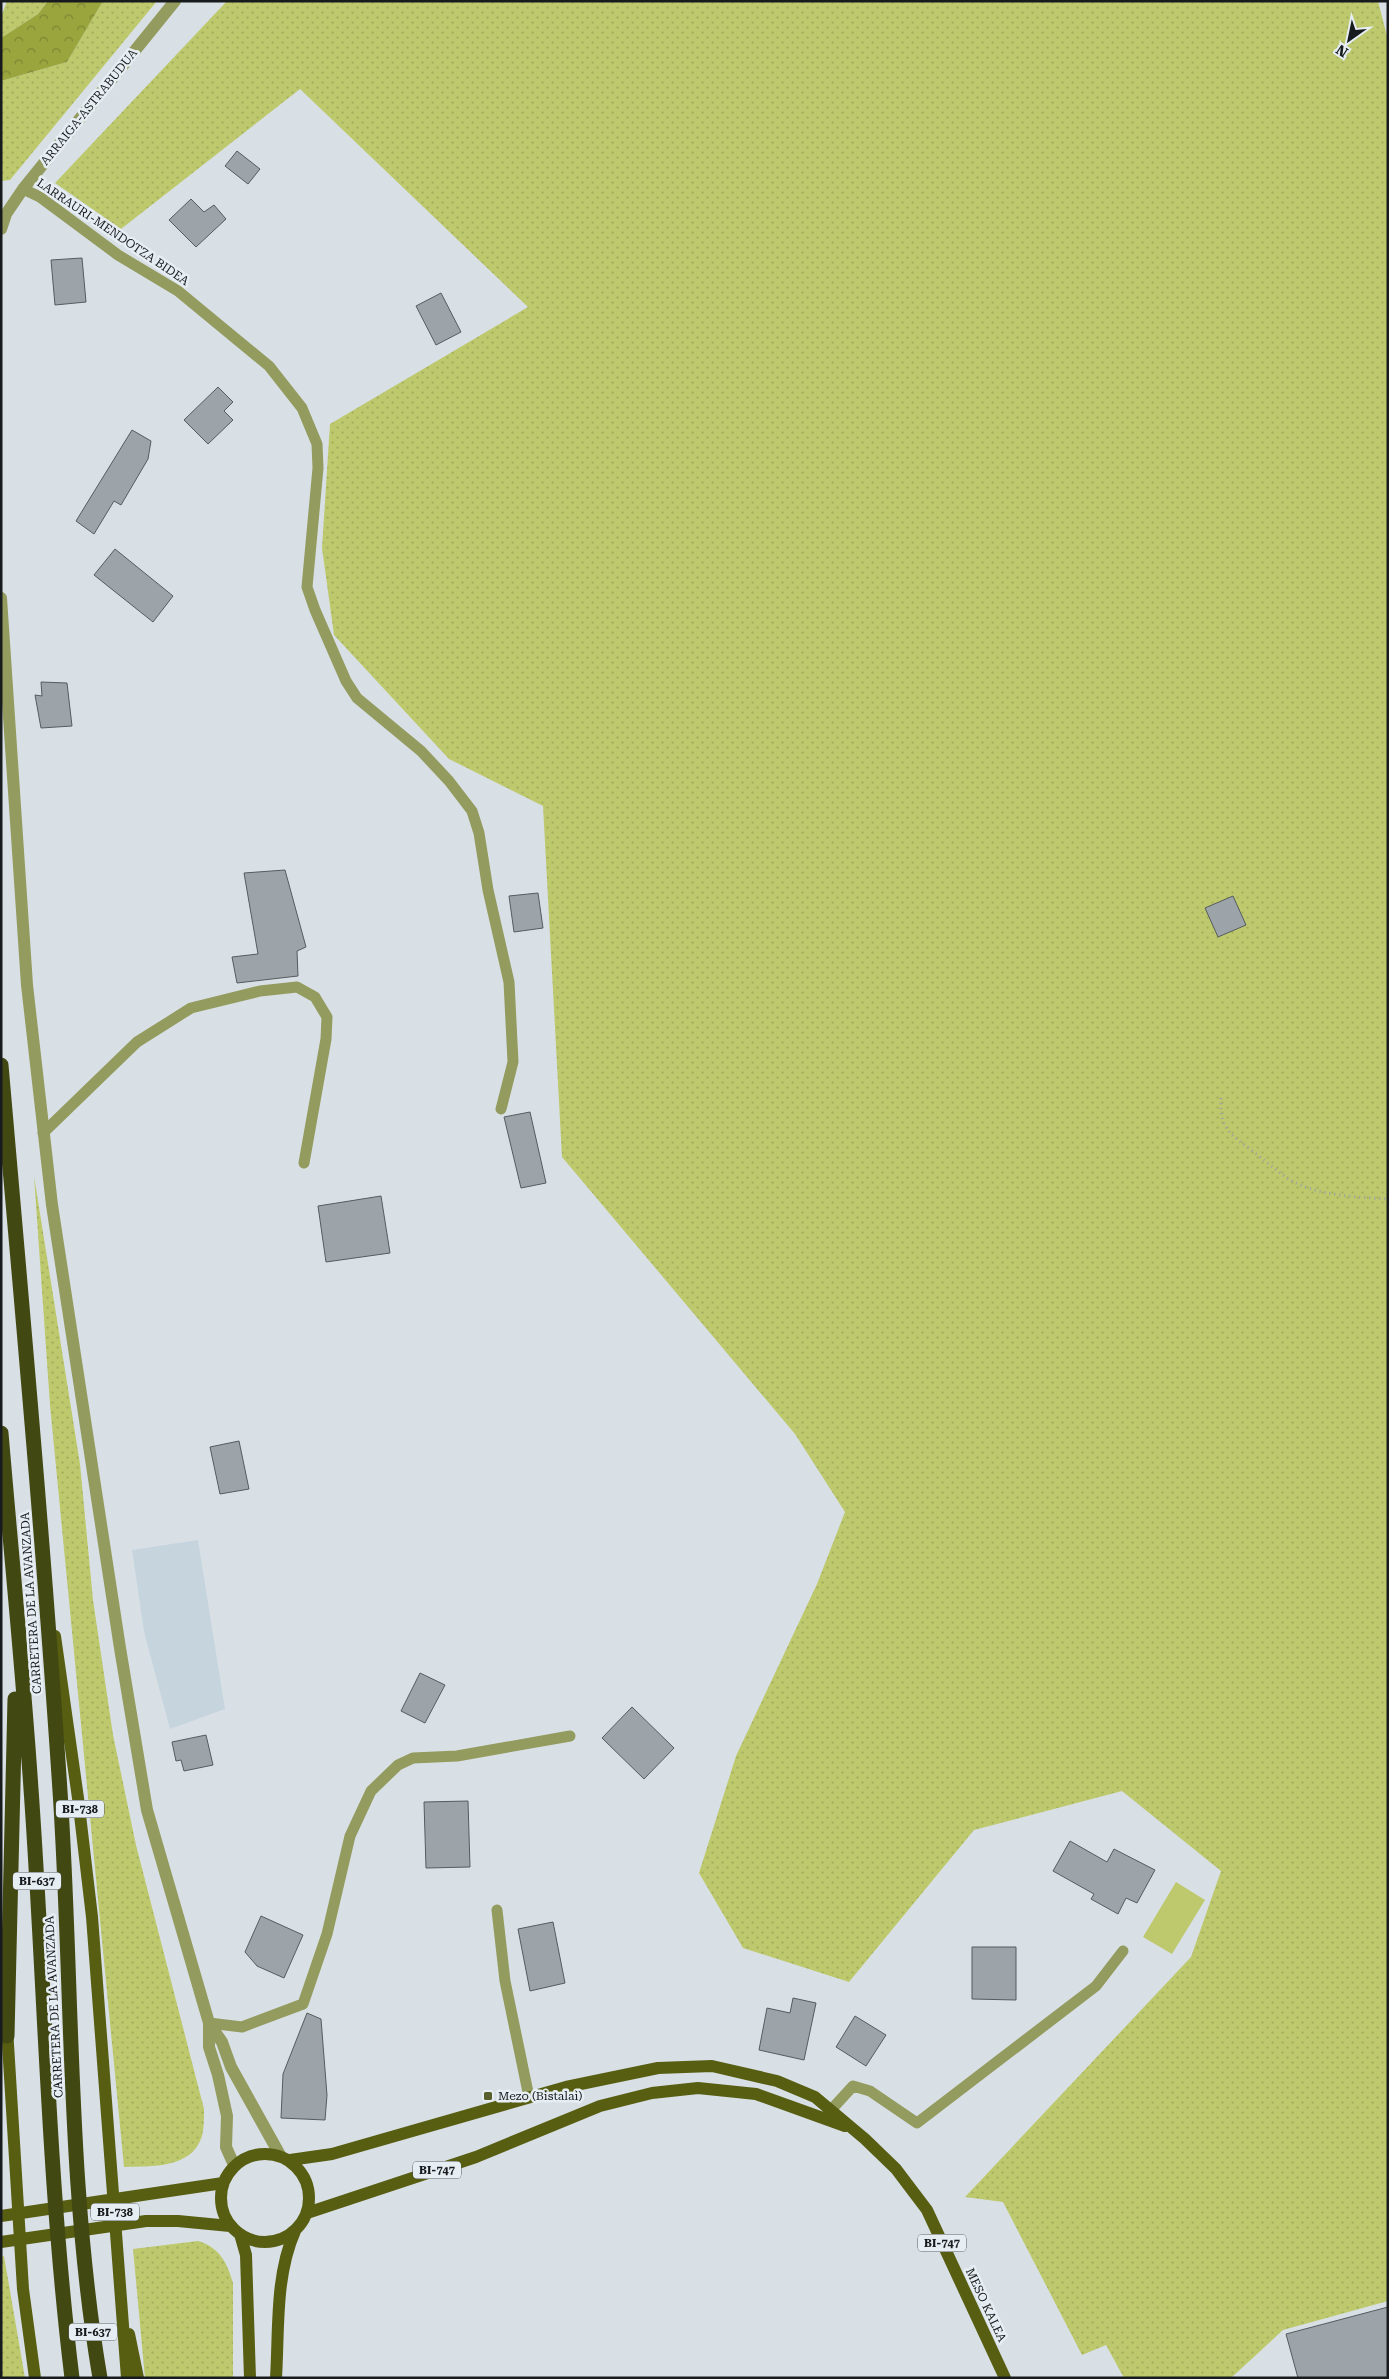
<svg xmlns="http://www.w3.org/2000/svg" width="1389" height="2379" font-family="'Roboto Serif',serif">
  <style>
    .built { fill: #c6d4de }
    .grass { fill: url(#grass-dots) }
    .forest { fill: url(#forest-crowns) }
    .pitch { fill: #bdc96c }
    .building { fill: #9da4a9; stroke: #555b5f }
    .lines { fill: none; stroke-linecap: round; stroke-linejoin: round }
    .path { stroke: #9ca2a6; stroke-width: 3; stroke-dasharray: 1 4; stroke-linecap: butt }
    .lane { stroke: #939b5e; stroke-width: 11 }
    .street { stroke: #939b5e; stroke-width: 12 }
    .primary { stroke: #575e12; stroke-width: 12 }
    .highway { stroke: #424812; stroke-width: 15 }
    .poi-dot { fill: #585e2c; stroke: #e6edf3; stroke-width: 2 }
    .labels { text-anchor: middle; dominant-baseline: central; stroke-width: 5; stroke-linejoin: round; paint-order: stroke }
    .shield { fill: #e6edf3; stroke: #565a5d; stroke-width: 1 }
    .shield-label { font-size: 11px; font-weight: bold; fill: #181b1d }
    .street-label { font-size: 12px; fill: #181b1d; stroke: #e6edf3 }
    .poi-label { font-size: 12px; fill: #181b1d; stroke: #e6edf3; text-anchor: start }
  </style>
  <defs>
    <pattern id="grass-dots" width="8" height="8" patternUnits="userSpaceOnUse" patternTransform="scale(1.25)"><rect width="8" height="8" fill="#bdc96c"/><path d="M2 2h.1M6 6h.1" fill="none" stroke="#a2ac5d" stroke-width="1.8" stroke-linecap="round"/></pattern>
    <pattern id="forest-crowns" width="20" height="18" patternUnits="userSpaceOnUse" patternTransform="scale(1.25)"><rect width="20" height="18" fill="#9aa53d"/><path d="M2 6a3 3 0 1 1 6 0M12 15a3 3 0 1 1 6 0" fill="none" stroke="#7d8633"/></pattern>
  </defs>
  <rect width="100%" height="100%" fill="#d9e0e5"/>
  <path class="built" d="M198 1540 225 1709 170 1729 144 1632 132 1550Z"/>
  <path class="grass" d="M7 1H48L38 14 1 38V17Z
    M103 1H157L10 180 1 181V81L67 62Z
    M227 1H1378L1388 40V2301L1283 2330 1231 2378H1124L1106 2345 1082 2355 1003 2202 965 2197 1191 1957 1221 1871 1122 1791 974 1830 849 1982 743 1948 699 1873 736 1756 817 1584 845 1512 795 1434 562 1157 543 806 449 759 334 635 322 548 330 424 528 307 300 89 121 229 55 183Z
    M34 1176 80 1464 93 1600 113 1735 136 1845 204 2109C204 2118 204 2128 202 2136 192 2169 151 2166 124 2167L50 1405Z
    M198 2241C219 2247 227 2262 233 2283V2378H145L133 2249Z
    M4 2256 25 2378H1V2257Z"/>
  <path class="forest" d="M48 1H103L67 62 1 81V38L38 14Z"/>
  <path class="pitch" d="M1176 1882 1205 1900 1172 1954 1143 1937Z"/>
  <path class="building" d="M237 151 260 169 248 184 225 166Z
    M191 199 204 212 214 205 226 219 196 247 169 220Z
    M82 258 86 302 55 305 51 260Z
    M441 293 461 332 436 345 416 306Z
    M218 387 233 402 224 411 233 420 208 444 184 420Z
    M132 430 151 441 148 459 121 505 114 501 94 534 76 521Z
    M115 549 173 596 153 622 94 575Z
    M41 682 67 683 72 726 41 728 35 695 42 696Z
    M285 870 306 947 297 951 298 976 237 983 232 957 258 954 244 873Z
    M538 893 543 928 514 932 509 896Z
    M1233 896 1246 925 1218 937 1205 908Z
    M530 1112 546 1183 521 1188 504 1117Z
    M381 1196 390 1253 326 1262 318 1206Z
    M239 1441 249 1489 220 1494 210 1447Z
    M420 1673 445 1685 425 1723 401 1711Z
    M632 1707 674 1748 644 1779 602 1738Z
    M206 1735 213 1765 184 1771 181 1760 176 1761 172 1742Z
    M468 1801 470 1867 426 1868 424 1802Z
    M1070 1841 1107 1862 1114 1849 1155 1870 1137 1903 1126 1898 1118 1914 1091 1899 1094 1894 1053 1871Z
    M261 1916 303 1935 284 1978 257 1966 245 1952Z
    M553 1922 565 1983 530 1991 518 1929Z
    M972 1947H1016V2000L972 1999Z
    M793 1998 816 2003 804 2060 759 2050 767 2008 790 2013Z
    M307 2013 321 2019 327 2095 325 2120 281 2118 283 2074Z
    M855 2016 886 2035 866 2066 836 2047Z
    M1388 2307V2378H1298L1286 2334Z"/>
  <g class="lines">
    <path class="path" d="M1221 1098C1219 1129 1231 1135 1254 1152 1265 1161 1276 1170 1287 1178 1315 1196 1356 1197 1388 1199"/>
    <path class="lane" d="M23 189 40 197 118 255 178 291 269 366 302 408 317 444 318 468 307 587 315 610 346 681 357 698 421 751 449 781 472 811 479 833 488 890 509 982 513 1062 501 1109
      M43 1133 137 1042 191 1008 260 991 297 987 315 997 327 1017 326 1039 304 1163
      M497 1910 505 1981 529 2097
      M209 2023 242 2027 303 2004 327 1934 350 1836 371 1791 398 1765 413 1758 457 1756 570 1736
      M831 2110 853 2086 870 2091 917 2123 1096 1986 1123 1951"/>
    <path class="street" d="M1 229 6 214 23 189 175 1
      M1 598 27 985 52 1205 120 1648 147 1810 209 2023V2047L218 2075 227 2116 226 2147 234 2165
      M209 2023 222 2042 231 2067 280 2155"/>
    <path class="primary" d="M55 1636 78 1798 92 1917 127 2378
      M1 1936 3 1961
      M7 2028 23 2289 35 2378
      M221 2198a44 44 0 1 1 88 0a44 44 0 1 1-88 0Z
      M290 2160 332 2154 566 2087 658 2068 712 2066 777 2081 815 2097 865 2139 896 2169 927 2210 1005 2378
      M307 2213 476 2157 600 2106 652 2093 698 2088 756 2094 845 2126
      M1 2216 223 2183
      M240 2234 246 2255 250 2378
      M1 2242 146 2221H178L230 2226
      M129 2334 138 2378
      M276 2378C279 2330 275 2276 295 2231"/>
    <path class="highway" d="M1 1065C22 1307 44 1548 60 1791 73 1986 67 2184 100 2378
      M1 1433C11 1552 23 1670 31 1789 45 1985 48 2182 72 2378
      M7 2036 15 1699"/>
  </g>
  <rect class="poi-dot" x="483" y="2091" width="10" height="10" rx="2.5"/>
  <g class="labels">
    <g class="shield">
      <rect x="56" y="1800.5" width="48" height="17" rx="4"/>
      <rect x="13" y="1872.5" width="48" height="17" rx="4"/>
      <rect x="413" y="2161.5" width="48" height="17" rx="4"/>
      <rect x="91" y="2203.5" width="48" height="17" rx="4"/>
      <rect x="918" y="2234.5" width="48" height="17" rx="4"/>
      <rect x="69" y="2323.5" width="48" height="17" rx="4"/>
    </g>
    <g class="shield-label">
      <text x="80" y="1809">BI-738</text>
      <text x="37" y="1881">BI-637</text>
      <text x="437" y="2170">BI-747</text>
      <text x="115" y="2212">BI-738</text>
      <text x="942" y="2243">BI-747</text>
      <text x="93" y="2332">BI-637</text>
    </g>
    <g class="street-label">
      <text transform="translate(89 107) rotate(-51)">ARRAIGA-ASTRABUDUA</text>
      <text transform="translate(113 232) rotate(34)">LARRAURI-MENDOTZA BIDEA</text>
      <text transform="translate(31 1603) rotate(-94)">CARRETERA DE LA AVANZADA</text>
      <text transform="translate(54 2007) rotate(-93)">CARRETERA DE LA AVANZADA</text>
      <text transform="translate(986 2305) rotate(65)">MESO KALEA</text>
    </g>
    <g class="poi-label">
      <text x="498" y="2096">Mezo (Bistalai)</text>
    </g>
  </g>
  <rect width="1389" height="2379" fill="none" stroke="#181b1d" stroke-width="5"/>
  <g transform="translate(1349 40) rotate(213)" stroke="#e6edf3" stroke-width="4" paint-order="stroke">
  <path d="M0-4L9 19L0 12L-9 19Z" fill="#181b1d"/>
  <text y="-8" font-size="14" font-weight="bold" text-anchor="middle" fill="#181b1d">N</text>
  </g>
</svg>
